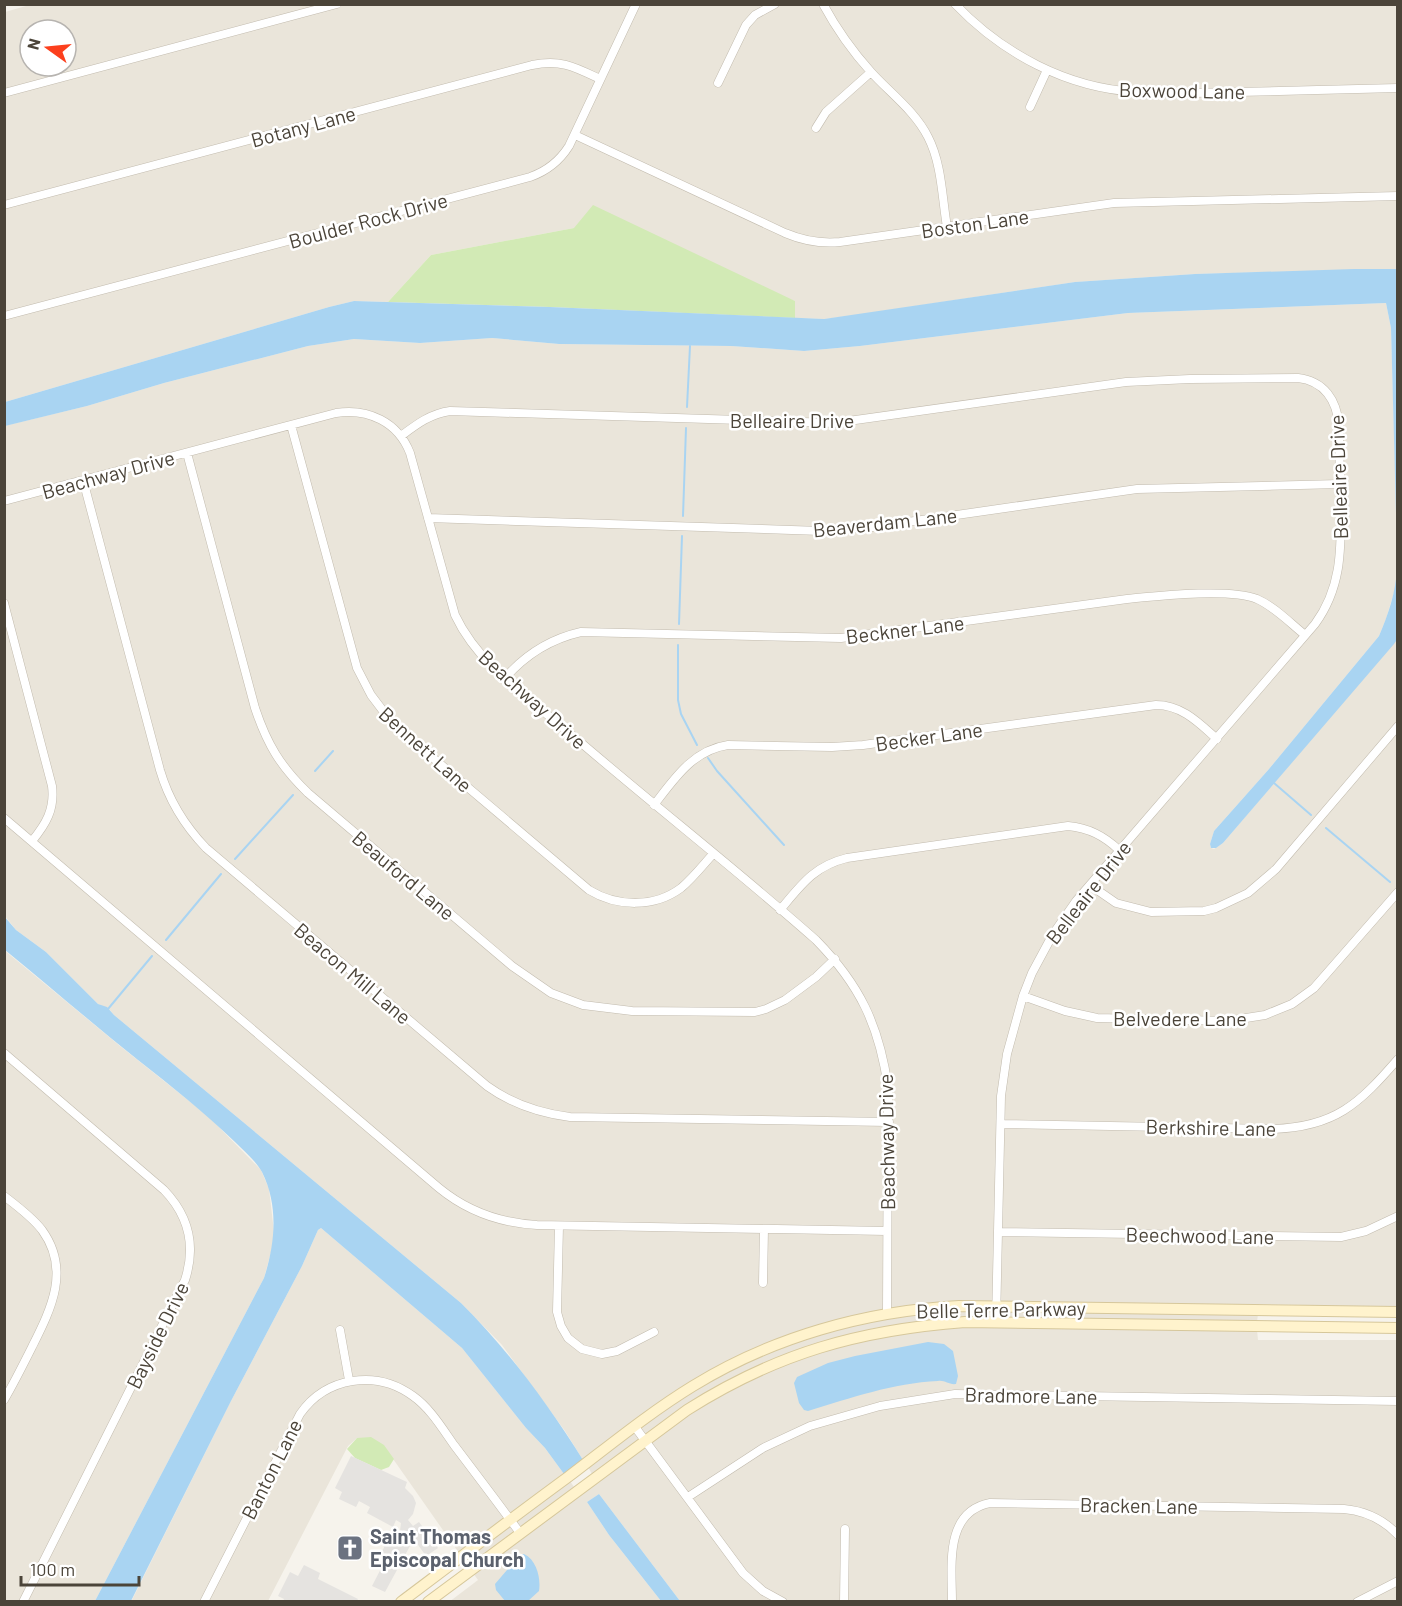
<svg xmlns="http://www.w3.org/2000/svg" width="1402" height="1606" font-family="Barlow,sans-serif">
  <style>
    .residential { fill: #eae5da; fill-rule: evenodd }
    .green { fill: #d2eab5 }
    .parking { fill: #e5e3e0 }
    .water { fill: #a9d4f2 }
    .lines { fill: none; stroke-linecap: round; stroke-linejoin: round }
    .stream { stroke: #a9d4f2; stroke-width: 2 }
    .minor-casing { stroke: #c2bbae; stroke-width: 9 }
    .secondary-casing { stroke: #d6c79b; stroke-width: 12 }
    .minor { stroke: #fff; stroke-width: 8 }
    .secondary { stroke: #fff3cd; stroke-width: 10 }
    .labels { text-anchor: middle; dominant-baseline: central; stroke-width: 5; stroke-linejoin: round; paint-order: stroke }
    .street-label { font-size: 20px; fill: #4b4439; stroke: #fff }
    .worship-label { font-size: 20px; font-weight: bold; fill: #5b616d; stroke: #fff; text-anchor: start }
  </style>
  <rect width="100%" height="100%" fill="#f6f3ec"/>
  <path class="residential" d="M33 4 1397 5V269L1195 274 1075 282 850 316 824 319 795 318V301L574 228 431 255 388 302 354 301 329 307 5 402V12ZM30 30H66V66H30Z
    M1386 303 1391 328 1398 568 1397 582 1386 619 1379 636 1269 769 1214 831 1210 844 1211 848 1214 849 1223 843 1397 638V1307L1259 1304V1306L938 1303 759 1347 583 1460 565 1431 502 1345 461 1303 114 1015 110 1010 98 1004 46 952 16 930 5 916 4 426 87 406 164 383 308 346 354 339 420 343 492 338 559 344 731 346 804 351 860 346 1128 313Z
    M4 950 120 1046 208 1116 261 1170 269 1189 274 1232 273 1245 264 1278 95 1601H5Z
    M321 1228 462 1348 526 1428 545 1448 564 1474 459 1553 384 1446 357 1438 348 1446 268 1601 131 1602 231 1401 302 1266 318 1230Z
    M959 1310 1258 1314 1257 1322 928 1321 875 1328 843 1336 794 1351 735 1377 684 1406 592 1474 588 1467 651 1420 698 1388 732 1369 803 1339 888 1317Z
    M965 1326 1257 1330 1258 1340H1397V1601H680L599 1494 587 1502 609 1535 661 1601 449 1602 478 1580 473 1573 674 1424 722 1393 798 1358 877 1336Z
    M570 1481 574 1487 467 1567 462 1561Z"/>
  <path class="green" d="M593 205 795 301V318L550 307 388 302 431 255 574 228Z
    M371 1437 384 1445 394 1459 389 1467 381 1470 355 1458 347 1449 357 1438Z"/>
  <path class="parking" d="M351 1456 407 1482 405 1488 413 1496 416 1503 413 1514 408 1520 413 1526 419 1522 438 1548 426 1556 416 1542 411 1539 406 1540 404 1543 410 1546 385 1592 372 1586 387 1557 381 1554 392 1530 398 1533 400 1531 401 1523 396 1520 393 1527 367 1513 370 1507 359 1501 356 1507 339 1499 342 1492 335 1488Z
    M304 1565 320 1573 318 1579 358 1599 356 1602 283 1601 284 1599 278 1596 290 1572 298 1576Z"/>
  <path class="water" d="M1354 269H1397V550L1391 328 1386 303 1128 313 860 346 804 351 731 346 559 344 492 338 420 343 354 339 308 346 164 383 87 406 5 426V402L329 307 354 301 550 307 824 319 1075 282 1195 274Z
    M1397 568 1398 638 1394 644 1223 843 1216 848H1211L1210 844 1214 831 1269 769 1379 636C1388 615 1396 592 1397 568Z
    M4 916 16 930 46 952 98 1004 107 1007 114 1015 461 1303C508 1350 548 1404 583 1460L564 1474 545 1448 526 1428 462 1348 321 1228 318 1230 302 1266 231 1401 131 1601H95L264 1278C275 1244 279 1206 262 1172 256 1161 244 1151 235 1142 204 1112 171 1086 138 1060 93 1024 49 986 5 950Z
    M928 1342 944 1344 953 1351 958 1376 956 1384C949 1385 945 1380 938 1381 893 1383 851 1398 808 1411L804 1410 799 1403 794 1383 797 1377 828 1363 855 1356Z
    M599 1494 680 1601H661L609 1535 587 1502Z
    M524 1554C537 1560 541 1579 539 1591L528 1601H505L496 1590 495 1584 520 1555Z"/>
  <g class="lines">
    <path class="stream" d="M687 407 690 346
      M683 516 686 428
      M679 624 682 536
      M678 645V700L681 714 697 745
      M708 758 717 771 784 845
      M315 771 333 751
      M1274 783 1311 815
      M1326 828 1390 882
      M235 859 293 795
      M166 940 221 874
      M108 1009 152 956"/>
    <defs>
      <path id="minor" d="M823 4C836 28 852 51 871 72 890 93 915 111 928 137 942 164 942 198 947 227
        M955 4C1003 54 1067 88 1136 92 1170 95 1204 92 1237 92 1291 91 1344 89 1398 88
        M718 83 746 25 755 15 775 4
        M4 93 337 4
        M1030 107 1047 70
        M816 128 826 112 871 72
        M575 135 785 233C804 241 820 244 840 242L1114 203 1398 196
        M4 205 532 65C561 59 575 67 600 79
        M4 316 530 177C547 171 559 162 569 146L636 4
        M291 425 357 668 371 695 393 724 589 890C617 907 654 908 681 888 693 878 703 865 713 854
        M401 436C417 424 430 414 450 411L834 423 1126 382 1190 379 1298 378C1324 381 1337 400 1339 426 1339 452 1340 478 1341 505 1341 549 1342 587 1315 624L1076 901 1053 934 1032 973 1023 996 1007 1054 1001 1096 996 1322
        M187 453 255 708C267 744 280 766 308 793L512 966 551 993 583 1005 632 1011 755 1012 766 1009 785 1000 816 977 835 959
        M83 480 160 770C169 801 184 825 206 848L487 1086C512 1104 539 1113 570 1117L889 1122
        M4 501 336 413C368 408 398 422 410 453L455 615C479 666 530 699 572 735 652 804 737 870 816 940 860 985 879 1025 888 1087L887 1314
        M428 518 821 531 873 527 1137 489 1340 484
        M4 603 52 786C55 809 46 824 32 841
        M505 678C526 654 550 639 581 632L841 638 1127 599C1158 596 1229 588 1257 599 1275 607 1290 623 1305 635
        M654 805C674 779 693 750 728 745L832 747 863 745 1156 705C1182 705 1199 723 1217 739
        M4 818 439 1188C467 1211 501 1223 537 1225L887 1231
        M1090 885 1116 903 1151 912 1204 911 1216 908 1248 893 1276 869 1398 726
        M780 910C801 885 814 866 847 858L1068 826C1089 828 1104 836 1119 850
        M1023 996 1065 1011 1097 1018 1227 1021 1265 1015 1292 1004 1314 988 1398 892
        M4 1053 164 1190C189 1216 196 1246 185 1280L23 1602
        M1001 1124 1273 1129C1335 1127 1359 1104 1398 1059
        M4 1196C17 1206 32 1217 42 1230 71 1270 51 1309 32 1347 23 1365 14 1383 4 1400
        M559 1226 557 1312 561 1326 568 1338 582 1349 602 1354 617 1351 654 1332
        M999 1232 1341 1237 1366 1231 1398 1216
        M763 1283 764 1229
        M340 1330 349 1380
        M635 1427 743 1573 763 1591 783 1602
        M688 1497 763 1448 810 1426 880 1406 955 1394 1398 1401
        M204 1602 300 1414C326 1377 376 1369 413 1396 430 1408 442 1428 454 1445 476 1474 498 1503 520 1533
        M844 1602 845 1529
        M952 1602C952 1566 944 1512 990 1503L1344 1509C1365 1511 1383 1519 1398 1535
        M1357 1602 1398 1581"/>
      <path id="secondary" d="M401 1602C457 1560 512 1518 568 1477 609 1446 649 1413 693 1386 773 1337 865 1311 959 1306L1398 1312
        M428 1602 687 1410C777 1353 859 1330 965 1322L1398 1328"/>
    </defs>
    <use href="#minor" class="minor-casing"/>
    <use href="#secondary" class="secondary-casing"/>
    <use href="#minor" class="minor"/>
    <use href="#secondary" class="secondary"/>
  </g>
  <defs>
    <symbol id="church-square" viewBox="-11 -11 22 22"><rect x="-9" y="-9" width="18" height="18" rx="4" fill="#6b7280" stroke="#fff"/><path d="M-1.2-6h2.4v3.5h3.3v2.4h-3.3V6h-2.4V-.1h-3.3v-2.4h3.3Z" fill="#fff"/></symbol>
  </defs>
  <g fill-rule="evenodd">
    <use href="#church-square" x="335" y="1533" width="30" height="30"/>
  </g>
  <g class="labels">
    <g class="street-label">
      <text transform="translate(1182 90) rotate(1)">Boxwood Lane</text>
      <text transform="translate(303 126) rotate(-15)">Botany Lane</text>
      <text transform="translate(368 220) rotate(-15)">Boulder Rock Drive</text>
      <text transform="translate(975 223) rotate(-8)">Boston Lane</text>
      <text x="792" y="420">Belleaire Drive</text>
      <text transform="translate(108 474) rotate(-15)">Beachway Drive</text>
      <text transform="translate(1338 477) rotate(-92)">Belleaire Drive</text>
      <text transform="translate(885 522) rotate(-6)">Beaverdam Lane</text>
      <text transform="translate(905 629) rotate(-7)">Beckner Lane</text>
      <text transform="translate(533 699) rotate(42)">Beachway Drive</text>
      <text transform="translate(929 736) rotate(-8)">Becker Lane</text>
      <text transform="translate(426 749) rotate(42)">Bennett Lane</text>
      <text transform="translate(404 875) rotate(40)">Beauford Lane</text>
      <text transform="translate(1088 892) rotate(-52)">Belleaire Drive</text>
      <text transform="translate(353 973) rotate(40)">Beacon Mill Lane</text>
      <text x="1180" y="1018">Belvedere Lane</text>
      <text transform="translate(1211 1127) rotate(1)">Berkshire Lane</text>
      <text transform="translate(886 1142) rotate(-91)">Beachway Drive</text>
      <text transform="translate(1200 1235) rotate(1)">Beechwood Lane</text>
      <text transform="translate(1001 1309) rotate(-1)">Belle Terre Parkway</text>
      <text transform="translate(157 1335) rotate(-64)">Bayside Drive</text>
      <text transform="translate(1031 1395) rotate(1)">Bradmore Lane</text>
      <text transform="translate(271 1469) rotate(-63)">Banton Lane</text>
      <text transform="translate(1139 1505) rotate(1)">Bracken Lane</text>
    </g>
    <g class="worship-label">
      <text x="370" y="1536">Saint Thomas<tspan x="370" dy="23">Episcopal Church</tspan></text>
    </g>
  </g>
  <rect width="1402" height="1606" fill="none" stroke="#4b4439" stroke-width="12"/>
  <g transform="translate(48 48) rotate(285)"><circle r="28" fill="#ffffff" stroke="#b7b4b0" stroke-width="1.5"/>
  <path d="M0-4.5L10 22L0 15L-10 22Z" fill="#fc3f1d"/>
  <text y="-9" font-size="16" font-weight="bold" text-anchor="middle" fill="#4b4439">N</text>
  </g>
  <path d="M21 1576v9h118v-9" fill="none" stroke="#4b4439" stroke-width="3"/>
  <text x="30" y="1576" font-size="18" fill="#4b4439" stroke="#ffffff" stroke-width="4.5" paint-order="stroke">100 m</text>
</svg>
